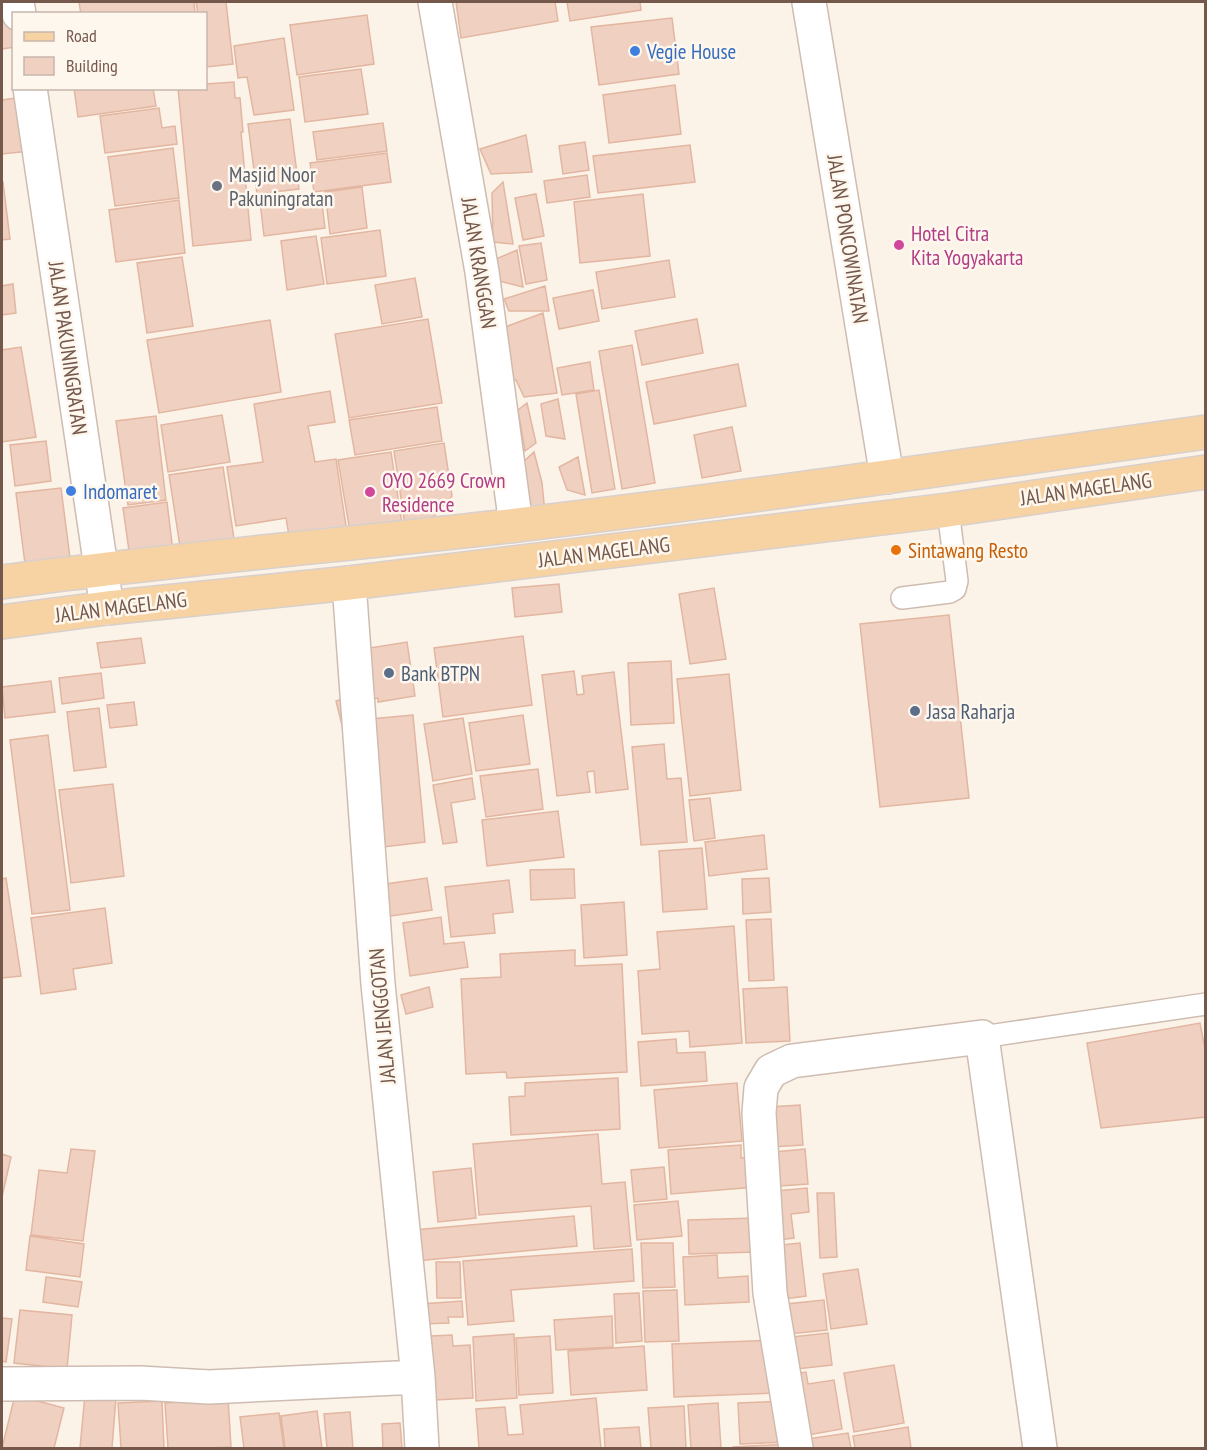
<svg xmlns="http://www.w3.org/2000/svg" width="1207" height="1450" font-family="'PT Sans Narrow',sans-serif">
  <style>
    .building { fill: #f0d0c0; stroke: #e2b6a1; stroke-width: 1.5 }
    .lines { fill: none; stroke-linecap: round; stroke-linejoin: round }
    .service-casing { stroke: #cfbcb0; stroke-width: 24 }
    .minor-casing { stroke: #cfbcb0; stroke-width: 36 }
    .primary-casing { stroke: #d8d0cd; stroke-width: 36 }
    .service { stroke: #fff; stroke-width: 21 }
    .minor { stroke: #fff; stroke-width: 33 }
    .primary { stroke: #f7d3a3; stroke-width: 33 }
    .shop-dot { fill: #3f7fe0; stroke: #fef7ee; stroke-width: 2 }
    .worship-dot { fill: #6b7280; stroke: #fef7ee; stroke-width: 2 }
    .hotel-dot { fill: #d1479c; stroke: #fef7ee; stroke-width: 2 }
    .food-dot { fill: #e8710a; stroke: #fef7ee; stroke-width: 2 }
    .service-dot { fill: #5c6f8a; stroke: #fef7ee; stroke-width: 2 }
    .labels { text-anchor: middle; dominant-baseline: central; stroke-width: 5; stroke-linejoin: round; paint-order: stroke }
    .shop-label { font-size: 21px; fill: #366cbe; stroke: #fef7ee; text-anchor: start }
    .worship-label { font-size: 21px; fill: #5b616d; stroke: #fef7ee; text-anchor: start }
    .hotel-label { font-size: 21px; fill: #b23c85; stroke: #fef7ee; text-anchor: start }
    .street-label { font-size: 21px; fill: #75584c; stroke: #fef7ee }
    .food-label { font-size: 21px; fill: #c56008; stroke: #fef7ee; text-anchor: start }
    .service-label { font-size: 21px; fill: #4e5e75; stroke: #fef7ee; text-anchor: start }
  </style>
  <rect width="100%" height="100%" fill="#fcf3e8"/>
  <path class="building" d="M2 2 14 21V47L2 49Z
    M79 2H194L195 14H81Z
    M196 2H226L233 64 206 67V14H198Z
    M456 2H555L558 21 461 38Z
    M567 2H640L641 10 570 21Z
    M367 15 374 64 297 75 290 25Z
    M672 18 679 74 599 85 591 27Z
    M284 38 294 110 254 115 247 77 238 78 234 46Z
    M361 69 368 114 305 122 299 77Z
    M234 82 235 98H240L243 132H241L251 240 193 246 178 88H206V84Z
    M675 85 681 134 609 143 603 95Z
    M74 88H153L156 106 78 117Z
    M23 97 30 151 2 154V100Z
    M159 108 162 128 175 126 177 144 105 153 100 116Z
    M290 119 299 189 257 194 248 124Z
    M383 123 387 151 317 160 313 132Z
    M526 135 532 172 491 174 480 149Z
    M585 142 589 170 563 174 559 146Z
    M690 145 695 182 598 193 593 156Z
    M173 148 179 198 115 206 108 157Z
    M387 153 391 182 314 192 310 163Z
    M587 175 590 197 547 203 544 181Z
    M2 182H3L10 239 2 240Z
    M503 182 513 244 493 242 492 193Z
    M362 187 367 228 330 234 325 192Z
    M536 194 544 236 523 240 515 198Z
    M643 194 650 256 580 263 574 202Z
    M321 195 325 228 264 236 260 202Z
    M179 200 185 253 116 262 109 210Z
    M380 230 386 276 327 284 321 238Z
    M316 236 324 284 287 290 281 241Z
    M541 243 547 280 526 284 519 246Z
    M517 250 523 287 495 280 496 259Z
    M182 257 193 326 147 333 137 263Z
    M669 260 675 297 602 309 596 272Z
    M415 278 422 317 382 324 375 285Z
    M13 284 16 313 2 315V286Z
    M545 286 549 311H509L504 299Z
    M593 290 599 321 559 329 553 298Z
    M543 313 557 393 524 397 516 380H508L505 327Z
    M428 319 442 403 349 418 335 334Z
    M697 319 703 353 642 365 635 331Z
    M270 320 281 392 159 413 147 340Z
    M632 345 655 483 622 489 599 351Z
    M21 347 36 437 2 442V350Z
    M590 362 594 390 562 395 557 368Z
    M738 364 746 406 654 424 646 382Z
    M599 390 615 489 592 493 576 394Z
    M330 391 335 422 308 426 315 462 336 459 347 533 290 542 286 518 236 526 227 467 263 462 254 404Z
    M558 399 565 439 546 436 541 404Z
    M527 403 536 443 525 451 518 410Z
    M437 407 442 441 355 455 349 420Z
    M222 415 230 462 168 472 161 425Z
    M156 416 166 500 128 505 116 421Z
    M732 427 741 471 702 478 694 435Z
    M46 441 51 481 15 486 10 445Z
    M444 443 452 496 421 531 406 532 394 451Z
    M391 452 402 524 350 532 338 460Z
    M534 452 542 483 545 513 527 516 520 465Z
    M578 457 585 495 567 490 559 467Z
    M223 467 235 545 181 553 169 475Z
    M61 488 70 558 25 564 16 493Z
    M167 502 173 552 130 558 123 508Z
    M559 584 562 612 515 617 512 588Z
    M714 588 726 659 690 664 679 594Z
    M949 615 969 798 880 807 860 624Z
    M523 636 532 705 443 717 434 648Z
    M141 638 145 663 101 668 97 643Z
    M407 642 415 696 378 702V698L371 699 363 649Z
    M671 661 674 723 631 725 628 663Z
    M574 671 577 695 584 694 582 676 614 672 628 789 596 793 594 771 587 772 590 792 557 796 542 675Z
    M101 673 104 698 62 704 59 678Z
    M729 674 741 790 690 796 677 679Z
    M51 681 55 712 5 718 2 687Z
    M346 698 353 727 343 729 336 701Z
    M134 702 137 725 110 728 107 705Z
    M99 708 106 767 74 771 67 712Z
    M413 715 425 842 383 847 370 719Z
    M523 715 530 764 476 771 469 723Z
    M463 718 472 774 433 781 424 724Z
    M48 735 70 910 32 914 10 740Z
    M664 744 667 779 681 778 687 842 641 845 632 747Z
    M538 769 543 809 486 817 480 776Z
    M472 778 475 799 451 803 457 842 443 844 433 785Z
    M113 784 124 876 71 883 59 790Z
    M710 798 715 838 694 841 689 800Z
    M558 811 564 857 487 866 482 820Z
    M764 835 767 869 709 876 705 842Z
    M702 848 707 909 663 912 659 851Z
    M574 869 575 898 531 900 530 870Z
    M6 878 21 976 2 978V879Z
    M427 878 432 910 384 917 379 885Z
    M769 878 771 912 743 914 742 879Z
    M509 880 513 912 493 914 495 933 451 937 445 887Z
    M624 902 627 955 584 958 581 905Z
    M105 908 112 963 73 969 76 989 41 994 31 918Z
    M441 917 444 944 464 942 468 967 410 976 403 923Z
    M771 919 774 980 749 981 746 920Z
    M734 926 742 1043 690 1047 689 1031 642 1034 638 971 660 969 657 932Z
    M575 950V966L622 964 627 1072 507 1078 506 1072 466 1074 461 979 501 977 500 954Z
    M429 987 433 1007 406 1014 401 995Z
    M787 987 790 1041 746 1043 743 989Z
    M1200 1023 1206 1054V1117L1101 1128 1087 1043Z
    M676 1039 677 1053 705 1052 707 1081 641 1086 638 1042Z
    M618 1078 620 1129 511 1135 509 1097 525 1096V1083Z
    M737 1083 742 1141 659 1148 654 1090Z
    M800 1105 803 1145 772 1147 769 1107Z
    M598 1134 602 1184 625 1182 631 1246 594 1249 591 1206 479 1215 473 1144Z
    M741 1145V1158L753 1157 756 1187 671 1194 668 1150Z
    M71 1149 95 1151 83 1241 31 1235 39 1170 67 1173Z
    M805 1149 808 1184 765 1187 763 1153Z
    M2 1154 11 1157 2 1197Z
    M664 1167 667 1199 634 1202 631 1170Z
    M471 1168 476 1218 438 1222 433 1172Z
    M807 1188 809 1212 791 1214 794 1238 771 1241 766 1192Z
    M817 1193H834L837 1257 820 1258Z
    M678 1201 682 1236 637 1240 634 1205Z
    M574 1216 577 1246 416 1261 413 1230Z
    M755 1218 756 1252 689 1254 688 1220Z
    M30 1236 84 1244 80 1277 26 1270Z
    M641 1243H673L675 1287 643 1288Z
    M800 1243 806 1296 777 1300 772 1246Z
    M632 1249 634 1281 511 1290 514 1321 468 1325 463 1261Z
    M717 1255 718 1278 748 1276 749 1302 685 1305 683 1257Z
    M436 1262H460L461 1298H437Z
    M858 1269 867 1324 831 1329 823 1274Z
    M46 1277 82 1282 78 1307 43 1302Z
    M677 1290 679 1341 645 1342 643 1291Z
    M639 1293 642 1341 616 1343 614 1294Z
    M824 1300 827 1330 789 1334 786 1304Z
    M462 1301 463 1317H448L449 1323 422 1324 421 1304Z
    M20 1310 72 1315 67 1369 14 1363Z
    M612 1316 613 1347 556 1350 554 1320Z
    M2 1318 12 1319 6 1362 2 1361Z
    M828 1333 832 1365 796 1369 792 1337Z
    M514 1334 517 1398 476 1401 473 1337Z
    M452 1335 453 1346 470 1345 473 1398 435 1400 431 1336Z
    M550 1336 553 1393 519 1395 516 1338Z
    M774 1340 776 1393 674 1397 672 1344Z
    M644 1346 647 1390 571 1395 568 1351Z
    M894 1365 904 1423 854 1432 844 1373Z
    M806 1372 808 1384 834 1380 842 1429 797 1437 788 1375Z
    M15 1395 64 1408 54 1448H2Z
    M85 1395 116 1398 112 1448H80Z
    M228 1398 231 1447 209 1448H168L165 1403Z
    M596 1398 601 1448H479L476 1409 505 1407 508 1435 523 1434 520 1405Z
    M162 1401 164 1448H121L118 1403Z
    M787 1401 789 1442 740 1444 738 1403Z
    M718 1403 721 1448H691L688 1405Z
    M684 1406 686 1448H651L648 1408Z
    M317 1411 322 1448H285L281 1416Z
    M350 1412 353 1448H327L324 1414Z
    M279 1413 284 1448H244L240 1417Z
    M400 1423 402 1448H383L382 1424Z
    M639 1427 641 1448H605L604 1429Z
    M908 1427 911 1448H855L853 1436Z
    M848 1433 851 1448H802L800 1440Z
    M788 1444V1448H733V1447Z"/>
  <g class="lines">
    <defs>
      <path id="service" d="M902 598 950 592 955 589 957 581 948 510
        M982 1037 1206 1004"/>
      <path id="minor" d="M17 2 19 14
        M435 2 482 272 516 525
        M809 2 887 477
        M30 88 107 608
        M349 583 378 984 418 1377 422 1448
        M2 1384 140 1383 209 1387 418 1377
        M796 1448 770 1293 759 1113 761 1088 771 1071 792 1061 982 1037 1040 1448"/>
      <path id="primary" d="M2 582C173 559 345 545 517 525 747 498 976 464 1206 432
        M2 622 107 608 349 583 948 510 1206 472"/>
    </defs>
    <use href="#service" class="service-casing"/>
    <use href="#minor" class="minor-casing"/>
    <use href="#primary" class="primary-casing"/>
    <use href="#service" class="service"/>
    <use href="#minor" class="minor"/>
    <use href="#primary" class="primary"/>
  </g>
  <g class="shop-dot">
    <circle cx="635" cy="51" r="6"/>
    <circle cx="71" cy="491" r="6"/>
  </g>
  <circle class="worship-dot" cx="217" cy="186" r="6"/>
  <g class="hotel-dot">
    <circle cx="899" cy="245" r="6"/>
    <circle cx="370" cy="492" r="6"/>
  </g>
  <circle class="food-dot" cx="896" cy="550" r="6"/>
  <g class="service-dot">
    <circle cx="389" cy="673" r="6"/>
    <circle cx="915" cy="711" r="6"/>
  </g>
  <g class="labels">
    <g class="shop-label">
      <text x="647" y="51">Vegie House</text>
      <text x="83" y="491">Indomaret</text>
    </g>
    <g class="worship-label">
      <text x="229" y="174">Masjid Noor<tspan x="229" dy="24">Pakuningratan</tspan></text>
    </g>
    <g class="hotel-label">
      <text x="911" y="233">Hotel Citra<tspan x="911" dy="24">Kita Yogyakarta</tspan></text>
      <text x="382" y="480">OYO 2669 Crown<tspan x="382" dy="24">Residence</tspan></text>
    </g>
    <g class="street-label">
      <text transform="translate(848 239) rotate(81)">JALAN PONCOWINATAN</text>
      <text transform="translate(479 263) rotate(81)">JALAN KRANGGAN</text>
      <text transform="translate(68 348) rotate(82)">JALAN PAKUNINGRATAN</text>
      <text transform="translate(1086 489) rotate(-8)">JALAN MAGELANG</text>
      <text transform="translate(604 552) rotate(-7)">JALAN MAGELANG</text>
      <text transform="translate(121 607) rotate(-7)">JALAN MAGELANG</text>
      <text transform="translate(382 1016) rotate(-95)">JALAN JENGGOTAN</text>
    </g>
    <g class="food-label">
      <text x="908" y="550">Sintawang Resto</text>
    </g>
    <g class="service-label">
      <text x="401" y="673">Bank BTPN</text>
      <text x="927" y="711">Jasa Raharja</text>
    </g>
  </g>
  <rect width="1207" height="1450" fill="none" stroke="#75584c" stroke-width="6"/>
  <rect x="12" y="12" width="195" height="78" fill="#fef7ee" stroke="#c7b7ad" stroke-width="1.5"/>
  <rect x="24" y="32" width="30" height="9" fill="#f7d3a3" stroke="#c7b7ad" stroke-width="1.5"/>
  <text x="66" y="42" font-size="18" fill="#75584c">Road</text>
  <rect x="24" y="57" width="30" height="18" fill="#f0d0c0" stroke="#c7b7ad" stroke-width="1.5"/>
  <text x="66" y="72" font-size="18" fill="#75584c">Building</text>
</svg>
